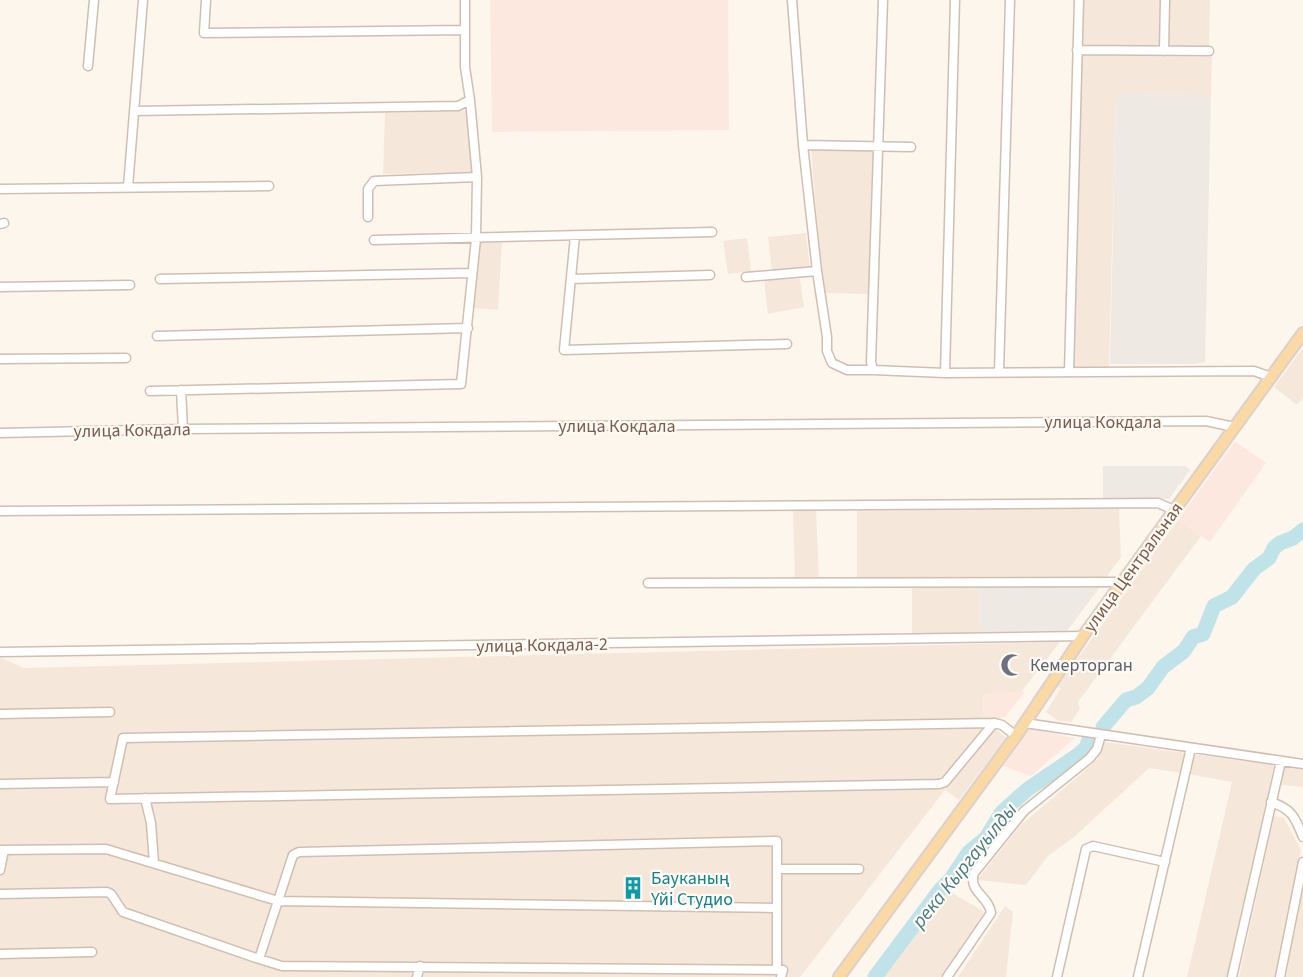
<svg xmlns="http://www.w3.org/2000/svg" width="1303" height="977" font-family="'Source Sans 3',sans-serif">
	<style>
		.residential { fill: #f5e8da }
		.commercial { fill: #fde8e0 }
		.industrial { fill: #efe9e4 }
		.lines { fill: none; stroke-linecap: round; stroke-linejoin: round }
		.river { stroke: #bfe3e8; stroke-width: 15 }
		.minor-casing { stroke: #d1beb0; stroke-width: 11 }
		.major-casing { stroke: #dad1cd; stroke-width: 14 }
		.minor { stroke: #fff; stroke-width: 8 }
		.major { stroke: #fbd9a5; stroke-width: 10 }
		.labels { text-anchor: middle; stroke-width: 4.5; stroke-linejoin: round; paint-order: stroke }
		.street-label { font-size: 18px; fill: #7a5c4d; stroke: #fffaf3 }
		.worship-label { font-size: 18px; fill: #5b616d; stroke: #fffaf3; text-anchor: start }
		.culture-label { font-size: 18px; fill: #0d838f; stroke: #fffaf3; text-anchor: start }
		.water-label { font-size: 20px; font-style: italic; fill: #437c86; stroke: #fffaf3 }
	</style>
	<rect width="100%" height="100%" fill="#fdf6ec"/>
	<path class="residential" d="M 1084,0 L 1160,0 L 1159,46 L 1083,45 Z
		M 1169,0 L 1210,0 L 1209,47 L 1168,45 Z
		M 1082,55 L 1212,57 L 1211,95 L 1116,94 L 1109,367 L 1074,367 Z
		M 468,111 L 471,172 L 383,174 L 385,113 Z
		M 811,150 L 875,151 L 869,294 L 823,293 Z
		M 806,233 L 810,270 L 772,271 L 768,237 Z
		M 747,238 L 751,271 L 728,274 L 723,241 Z
		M 481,242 L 502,243 L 498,310 L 473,308 Z
		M 800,279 L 804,307 L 768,314 L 764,280 Z
		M 1303,348 L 1303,397 L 1297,405 L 1274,387 Z
		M 1119,507 L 1121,557 L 1105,579 L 857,579 L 857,511 Z
		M 793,510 L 816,510 L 819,579 L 795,579 Z
		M 1178,520 L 1201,536 L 1078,702 L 1080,709 L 1071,722 L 1058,721 L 1046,712 L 1061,688 L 1057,687 Z
		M 979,587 L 980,632 L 912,634 L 912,588 Z
		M 1060,642 L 976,750 L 995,728 L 1006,738 L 959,800 L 945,790 L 800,977 L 0,977 L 0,657 L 23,668 Z
		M 1105,742 L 1186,753 L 1181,773 L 1149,768 L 1074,837 L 1048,856 L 1026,885 L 977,880 L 1020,826 L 1097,760 Z
		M 1193,754 L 1274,765 L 1228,977 L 1187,977 L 1232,782 L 1188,774 Z
		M 1284,766 L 1303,768 L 1303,787 L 1281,785 Z
		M 1274,816 L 1284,818 L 1301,850 L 1275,977 L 1239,977 Z
		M 1303,884 L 1303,977 L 1286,977 Z
		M 947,890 L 985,912 L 941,977 L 881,977 Z
		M 1005,906 L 1013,912 L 1006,977 L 958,977 Z"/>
	<path class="commercial" d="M 490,0 L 728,0 L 729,130 L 492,132 Z
		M 1235,441 L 1266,463 L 1210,542 L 1178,520 Z
		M 1025,692 L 1005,717 L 983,717 L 983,693 Z
		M 1028,728 L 1075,738 L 1031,776 L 1003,766 Z"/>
	<path class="industrial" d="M 1116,94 L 1211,95 L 1205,362 L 1194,364 L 1110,364 Z
		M 1103,466 L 1185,466 L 1190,470 L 1169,499 L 1103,498 Z
		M 979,587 L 1100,587 L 1067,631 L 980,632 Z"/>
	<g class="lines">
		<path class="river" d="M 1103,727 L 1126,700 L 1136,697 L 1148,688 L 1163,667 L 1184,651 L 1193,637 L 1203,634 L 1214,606 L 1232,597 L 1254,569 L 1269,558 L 1274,548 L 1280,543 L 1293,538 L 1303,530
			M 875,977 L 940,890 L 951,879 L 969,852 L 986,838 L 1002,812 L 1028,789 L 1078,755 L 1086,748 L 1089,740"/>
		<g class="minor-casing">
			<path id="minor" d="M 206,0 L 204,33 L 465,30
				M 792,0 L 803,145 L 817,271 L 827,337 L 827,351 L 832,363 L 847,370 L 873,370
				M 883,0 L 871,362 L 873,370 L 945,373 L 1254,371 L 1271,377
				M 1077,50 L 1209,51
				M 1164,51 L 1165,0
				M 88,66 L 94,0
				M 134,111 L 458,106 L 470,100
				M 803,145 L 911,147
				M 128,187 L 143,0
				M 0,189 L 269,186
				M 368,217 L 368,189 L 374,181 L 477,177
				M 0,224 L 4,223
				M 575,236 L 564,350 L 787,344
				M 374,240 L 712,232
				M 746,277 L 817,271
				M 160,279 L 471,273
				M 571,279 L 710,275
				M 0,287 L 130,285
				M 157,336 L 468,328
				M 0,359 L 126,358
				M 999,372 L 1010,0
				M 1069,372 L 1079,0
				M 945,373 L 955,0
				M 181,390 L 183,429
				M 150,391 L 461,384 L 476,239 L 477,177 L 470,100 L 465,67 L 465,0
				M 0,433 L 183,429 L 1206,421 L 1234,427
				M 0,511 L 1158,503 L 1174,510
				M 648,583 L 1123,582
				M 0,652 L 1083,636
				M 0,714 L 110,712
				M 994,723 L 945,782 L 939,784 L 110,799 L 123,738 L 994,723 L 1002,725 L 1016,736
				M 1025,723 L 1303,764
				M 0,784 L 114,782
				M 145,798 L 151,823 L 154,863
				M 1271,802 C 1292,809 1295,817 1303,837
				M 0,850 L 106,849 L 278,901 L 777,908
				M 777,869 L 859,869
				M 0,870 L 4,850
				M 0,894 L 107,892 L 111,894 L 123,912 L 259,959 L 282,966 L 783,970 L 781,977
				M 0,954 L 92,952
				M 259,959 L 293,855 L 299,852 L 777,841 L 777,970
				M 417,977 L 420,966
				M 947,977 L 991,913 C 989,896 968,892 974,873 L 1024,811 L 1090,758 L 1097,749 L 1101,735
				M 1057,977 L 1086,849 L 1093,846 L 1165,862
				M 1138,977 L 1191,748
				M 1232,977 L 1281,761
				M 1280,977 L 1303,862"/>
		</g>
		<g class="major-casing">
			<path id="major" d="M 839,977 L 1016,736 L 1083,636 L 1303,333"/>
		</g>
		<use href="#minor" class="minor"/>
		<use href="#major" class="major"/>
	</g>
	<defs>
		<g id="mosque-bare" transform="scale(1.8)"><path d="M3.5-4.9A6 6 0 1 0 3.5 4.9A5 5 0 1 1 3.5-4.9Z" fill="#6b7280" stroke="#fffaf3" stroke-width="2.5" paint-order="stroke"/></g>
		<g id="building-bare" transform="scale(1.8)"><path d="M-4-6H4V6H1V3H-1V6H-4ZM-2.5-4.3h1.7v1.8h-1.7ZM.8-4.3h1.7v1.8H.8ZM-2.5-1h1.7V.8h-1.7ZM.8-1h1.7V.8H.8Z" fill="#0f9aa8" stroke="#fffaf3" stroke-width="2.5" paint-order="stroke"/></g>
	</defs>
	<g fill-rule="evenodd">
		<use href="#mosque-bare" x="1012" y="665"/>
		<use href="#building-bare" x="633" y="888"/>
	</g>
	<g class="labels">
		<g class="street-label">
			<text x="1103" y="428">улица Кокдала</text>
			<text x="617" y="432">улица Кокдала</text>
			<text transform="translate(132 430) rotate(-1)" y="6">улица Кокдала</text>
			<text transform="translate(1133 567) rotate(-54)" y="6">улица Центральная</text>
			<text transform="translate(542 645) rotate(-1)" y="6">улица Кокдала-2</text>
		</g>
		<g class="worship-label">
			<text x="1030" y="671">Кемерторган</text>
		</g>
		<g class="culture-label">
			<text x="651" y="884">Бауканың<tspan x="651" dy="21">Үйі Студио</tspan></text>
		</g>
		<g class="water-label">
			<text transform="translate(964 865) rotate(-51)" y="7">река Кыргауылды</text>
		</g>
	</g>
</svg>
